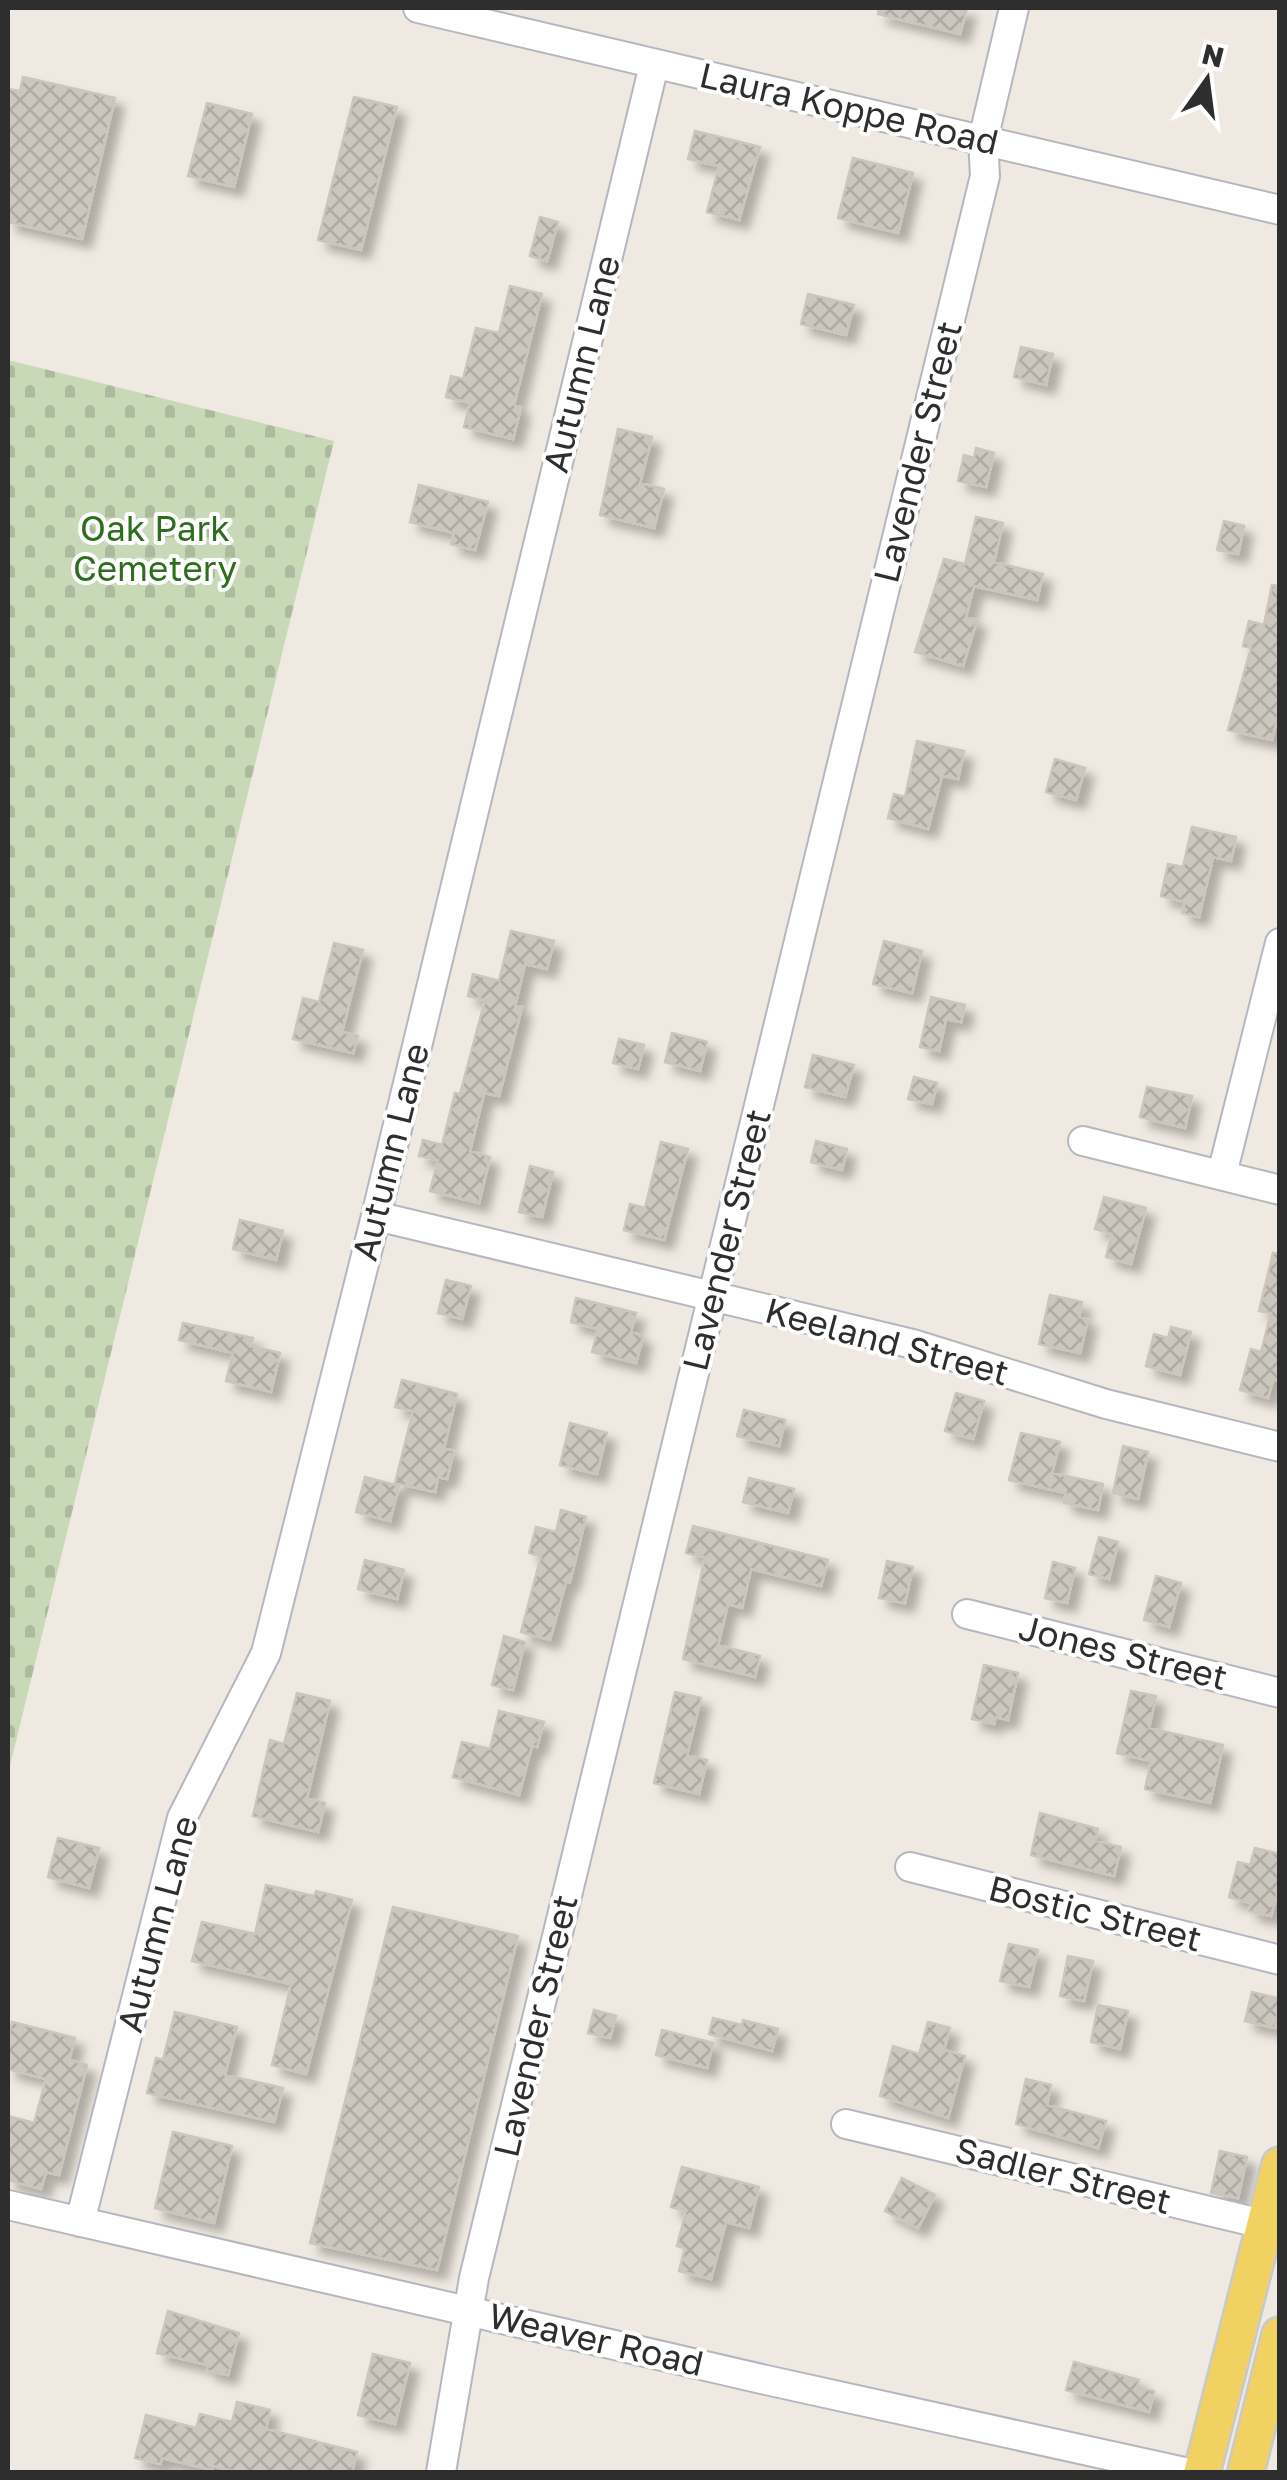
<svg xmlns="http://www.w3.org/2000/svg" width="1287" height="2480" font-family="'Golos Text',sans-serif">
	<style>
		.cemetery { fill: url(#cemetery-stones) }
		.building { fill: url(#building-cross-hatch); stroke: #cbc5ba; stroke-width: 2.5; filter: url(#shadow) }
		.lines { fill: none; stroke-linecap: round; stroke-linejoin: round }
		.minor-casing { stroke: #b4b7c1; stroke-width: 32 }
		.major-casing { stroke: #c9c9c9; stroke-width: 40 }
		.minor { stroke: #fff; stroke-width: 28 }
		.major { stroke: #f2d163; stroke-width: 35 }
		.labels { text-anchor: middle; stroke-width: 8; stroke-linejoin: round; paint-order: stroke }
		.street-label { font-size: 35px; fill: #2e2e2e; stroke: #fff }
		.park-label { font-size: 35px; fill: #2c6e1b; stroke: #fff }
	</style>
	<defs>
		<pattern id="cemetery-stones" width="16" height="16" patternUnits="userSpaceOnUse" patternTransform="scale(2.5)"><rect width="16" height="16" fill="#c8d9b8"/><path d="M2 7V4a2 2 0 0 1 4 0v3zM10 15v-3a2 2 0 0 1 4 0v3z" fill="#acbb9e"/></pattern>
		<pattern id="building-cross-hatch" width="8" height="8" patternUnits="userSpaceOnUse" patternTransform="scale(2.5)"><rect width="8" height="8" fill="#cbc7bf"/><path d="M0 0l8 8M0 8l8-8" fill="none" stroke="#afaba4"/></pattern>
		<filter id="shadow"><feDropShadow dx="9" dy="9" stdDeviation="5" flood-color="#0004"/></filter>
	</defs>
	<rect width="100%" height="100%" fill="#efe9e1"/>
	<path class="cemetery" d="M 8,360 L 334,441 L 8,1774 Z"/>
	<path class="building" d="M 879,8 L 967,8 L 960,34 L 878,14 Z
		M 23,77 L 115,98 L 82,239 L 8,222 L 8,89 L 20,91 Z
		M 354,97 L 397,107 L 361,250 L 318,240 Z
		M 207,103 L 252,114 L 234,187 L 188,176 Z
		M 695,131 L 760,147 L 739,220 L 707,212 L 719,166 L 688,159 Z
		M 853,158 L 913,173 L 898,233 L 838,218 Z
		M 540,217 L 558,222 L 547,261 L 530,256 Z
		M 510,286 L 542,294 L 514,405 L 521,407 L 513,439 L 464,427 L 470,403 L 446,397 L 451,376 L 463,379 L 476,328 L 499,333 Z
		M 808,294 L 854,305 L 846,335 L 801,324 Z
		M 1021,347 L 1053,354 L 1046,385 L 1014,377 Z
		M 618,429 L 652,437 L 640,483 L 664,489 L 654,528 L 600,515 Z
		M 976,448 L 994,453 L 986,487 L 958,481 L 964,455 L 974,458 Z
		M 419,485 L 488,502 L 475,550 L 451,544 L 454,533 L 410,522 Z
		M 976,517 L 1003,523 L 994,562 L 1043,574 L 1037,600 L 974,586 L 966,617 L 977,620 L 963,666 L 915,652 L 944,559 L 965,564 Z
		M 1224,521 L 1244,526 L 1238,554 L 1217,550 Z
		M 1272,585 L 1280,586 L 1280,706 L 1272,740 L 1228,730 L 1251,648 L 1243,646 L 1249,621 L 1264,625 Z
		M 917,741 L 964,751 L 958,779 L 942,776 L 928,829 L 888,818 L 894,794 L 905,797 Z
		M 1055,759 L 1085,768 L 1076,800 L 1046,792 Z
		M 1192,827 L 1236,837 L 1231,861 L 1213,857 L 1199,917 L 1182,913 L 1185,902 L 1161,896 L 1168,864 L 1183,867 Z
		M 511,931 L 554,941 L 547,969 L 525,964 L 515,1006 L 522,1007 L 499,1096 L 484,1093 L 470,1151 L 490,1157 L 479,1203 L 430,1191 L 438,1160 L 419,1156 L 423,1140 L 442,1145 L 455,1093 L 460,1094 L 485,1000 L 468,996 L 473,974 L 499,981 Z
		M 884,941 L 922,951 L 912,993 L 873,984 Z
		M 334,943 L 363,950 L 342,1032 L 358,1036 L 353,1053 L 293,1039 L 303,998 L 319,1002 Z
		M 931,997 L 965,1005 L 961,1022 L 946,1019 L 939,1051 L 920,1047 Z
		M 672,1033 L 707,1042 L 700,1071 L 665,1062 Z
		M 619,1039 L 644,1045 L 638,1069 L 613,1063 Z
		M 813,1055 L 854,1065 L 845,1097 L 805,1087 Z
		M 914,1077 L 937,1083 L 932,1104 L 908,1099 Z
		M 1147,1087 L 1192,1096 L 1185,1128 L 1140,1117 Z
		M 816,1141 L 847,1149 L 842,1170 L 811,1162 Z
		M 661,1142 L 688,1149 L 664,1240 L 624,1230 L 630,1204 L 645,1208 Z
		M 530,1166 L 553,1172 L 542,1217 L 519,1212 Z
		M 1104,1197 L 1146,1208 L 1131,1264 L 1106,1257 L 1112,1234 L 1095,1229 Z
		M 240,1220 L 283,1231 L 276,1260 L 233,1249 Z
		M 1273,1253 L 1280,1254 L 1280,1381 L 1273,1379 L 1268,1398 L 1240,1390 L 1251,1349 L 1261,1352 L 1271,1313 L 1259,1311 Z
		M 446,1280 L 471,1286 L 462,1319 L 438,1313 Z
		M 1050,1295 L 1082,1302 L 1079,1317 L 1088,1319 L 1080,1353 L 1039,1344 Z
		M 576,1298 L 636,1313 L 631,1332 L 643,1336 L 636,1363 L 592,1352 L 598,1329 L 571,1322 Z
		M 183,1323 L 253,1338 L 251,1346 L 280,1353 L 271,1392 L 226,1381 L 233,1353 L 179,1340 Z
		M 1171,1327 L 1191,1332 L 1180,1375 L 1146,1366 L 1154,1334 L 1168,1338 Z
		M 402,1380 L 457,1394 L 444,1448 L 454,1451 L 447,1479 L 438,1477 L 435,1492 L 395,1483 L 413,1411 L 395,1407 Z
		M 956,1393 L 984,1401 L 973,1439 L 945,1431 Z
		M 744,1410 L 785,1420 L 779,1446 L 737,1436 Z
		M 570,1423 L 607,1433 L 597,1474 L 560,1465 Z
		M 1021,1433 L 1060,1442 L 1052,1473 L 1103,1484 L 1098,1510 L 1064,1503 L 1066,1493 L 1009,1480 Z
		M 1123,1446 L 1148,1452 L 1138,1499 L 1113,1493 Z
		M 365,1477 L 399,1486 L 390,1521 L 356,1512 Z
		M 749,1478 L 794,1489 L 788,1513 L 743,1502 Z
		M 561,1510 L 586,1517 L 570,1582 L 566,1582 L 550,1640 L 521,1632 L 541,1556 L 529,1553 L 536,1527 L 556,1532 Z
		M 693,1526 L 828,1560 L 821,1586 L 751,1569 L 742,1608 L 728,1604 L 718,1645 L 760,1656 L 755,1677 L 683,1659 L 705,1557 L 686,1553 Z
		M 1099,1537 L 1118,1542 L 1109,1579 L 1089,1574 Z
		M 365,1560 L 404,1570 L 397,1599 L 358,1589 Z
		M 887,1561 L 913,1567 L 905,1603 L 879,1598 Z
		M 1053,1562 L 1075,1568 L 1067,1603 L 1045,1598 Z
		M 1156,1576 L 1181,1583 L 1169,1627 L 1144,1620 Z
		M 504,1636 L 525,1642 L 513,1690 L 492,1685 Z
		M 984,1665 L 1018,1673 L 1008,1720 L 996,1717 L 994,1724 L 972,1719 Z
		M 1131,1691 L 1156,1696 L 1149,1728 L 1223,1745 L 1210,1803 L 1145,1789 L 1151,1761 L 1117,1753 Z
		M 675,1692 L 701,1698 L 687,1755 L 707,1760 L 699,1794 L 654,1783 Z
		M 297,1693 L 330,1701 L 307,1798 L 325,1803 L 318,1832 L 253,1816 L 270,1740 L 284,1744 Z
		M 499,1711 L 544,1722 L 537,1747 L 532,1746 L 519,1795 L 453,1777 L 462,1742 L 490,1749 Z
		M 1040,1813 L 1098,1829 L 1095,1841 L 1121,1847 L 1114,1876 L 1031,1855 Z
		M 58,1838 L 99,1848 L 89,1888 L 48,1877 Z
		M 1255,1848 L 1280,1854 L 1280,1884 L 1271,1916 L 1249,1911 L 1251,1903 L 1229,1897 L 1238,1862 L 1250,1865 Z
		M 266,1885 L 314,1896 L 316,1891 L 352,1900 L 306,2074 L 272,2065 L 291,1984 L 192,1961 L 202,1922 L 255,1934 Z
		M 393,1907 L 518,1936 L 437,2270 L 310,2243 Z
		M 1009,1944 L 1038,1950 L 1029,1987 L 1000,1981 Z
		M 1068,1956 L 1093,1961 L 1084,2001 L 1060,1996 Z
		M 1252,1992 L 1280,1999 L 1275,2028 L 1245,2021 Z
		M 1098,2005 L 1128,2011 L 1120,2049 L 1091,2042 Z
		M 594,2010 L 616,2016 L 610,2038 L 588,2033 Z
		M 175,2012 L 237,2027 L 225,2075 L 283,2088 L 274,2122 L 147,2093 L 156,2058 L 163,2060 Z
		M 713,2018 L 742,2025 L 743,2020 L 778,2029 L 772,2051 L 709,2034 Z
		M 12,2022 L 75,2038 L 69,2060 L 87,2065 L 59,2175 L 46,2172 L 41,2189 L 8,2180 L 8,2116 L 34,2123 L 46,2079 L 8,2069 L 8,2040 Z
		M 928,2022 L 950,2028 L 944,2050 L 965,2056 L 948,2118 L 880,2096 L 893,2046 L 919,2054 Z
		M 662,2030 L 713,2043 L 707,2068 L 656,2055 Z
		M 1026,2079 L 1051,2085 L 1047,2105 L 1106,2121 L 1098,2148 L 1016,2124 Z
		M 173,2132 L 232,2146 L 214,2223 L 155,2208 Z
		M 1220,2151 L 1247,2157 L 1238,2198 L 1211,2193 Z
		M 682,2167 L 759,2187 L 749,2228 L 726,2222 L 711,2279 L 679,2271 L 685,2248 L 677,2246 L 686,2211 L 671,2207 Z
		M 902,2178 L 935,2195 L 918,2228 L 885,2211 Z
		M 168,2311 L 239,2333 L 228,2375 L 207,2370 L 208,2365 L 157,2353 Z
		M 373,2354 L 410,2363 L 395,2424 L 358,2415 Z
		M 1074,2362 L 1139,2380 L 1137,2388 L 1154,2391 L 1149,2412 L 1066,2390 Z
		M 237,2402 L 270,2410 L 266,2429 L 357,2452 L 352,2472 L 237,2472 L 213,2466 L 212,2470 L 162,2458 L 160,2464 L 135,2458 L 146,2415 L 196,2428 L 200,2414 L 232,2422 Z"/>
	<g class="lines">
		<g class="minor-casing">
			<path id="minor" d="M 418,8 L 1280,210
				M 1083,1141 L 1280,1190
				M 1222,1174 L 1280,943
				M 376,1216 L 913,1344 L 1106,1404 L 1280,1447
				M 967,1614 L 1280,1693
				M 910,1867 L 1280,1960
				M 846,2124 L 1280,2228
				M 8,2205 L 766,2380 L 1184,2472
				M 80,2222 L 182,1818 L 266,1653 L 376,1216 L 654,65
				M 441,2472 L 474,2278 L 985,176 L 983,140 L 1014,8"/>
		</g>
		<g class="major-casing">
			<path id="major" d="M 1202,2472 L 1280,2165
				M 1246,2472 L 1280,2335"/>
		</g>
		<use href="#minor" class="minor"/>
		<use href="#major" class="major"/>
	</g>
	<g class="labels">
		<g class="street-label">
			<text transform="translate(849 109) rotate(13)" y="12">Laura Koppe Road</text>
			<text transform="translate(582 364) rotate(-76)" y="12">Autumn Lane</text>
			<text transform="translate(918 452) rotate(-76)" y="12">Lavender Street</text>
			<text transform="translate(391 1152) rotate(-76)" y="12">Autumn Lane</text>
			<text transform="translate(727 1240) rotate(-76)" y="12">Lavender Street</text>
			<text transform="translate(887 1342) rotate(15)" y="12">Keeland Street</text>
			<text transform="translate(1123 1653) rotate(14)" y="12">Jones Street</text>
			<text transform="translate(1095 1914) rotate(14)" y="12">Bostic Street</text>
			<text transform="translate(158 1924) rotate(-75)" y="12">Autumn Lane</text>
			<text transform="translate(536 2026) rotate(-77)" y="12">Lavender Street</text>
			<text transform="translate(1063 2176) rotate(14)" y="12">Sadler Street</text>
			<text transform="translate(596 2340) rotate(13)" y="12">Weaver Road</text>
		</g>
		<g class="park-label">
			<text x="155" y="541">Oak Park<tspan x="155" dy="40">Cemetery</tspan></text>
		</g>
	</g>
	<rect width="1287" height="2480" fill="none" stroke="#2e2e2e" stroke-width="20"/>
	<g transform="translate(1207 80) rotate(14)" stroke="#ffffff" stroke-width="8" paint-order="stroke">
	<path d="M0-8L18 38L0 25L-18 38Z" fill="#2e2e2e"/>
	<text y="-15" font-size="28" font-weight="bold" text-anchor="middle" fill="#2e2e2e">N</text>
	</g>
</svg>
